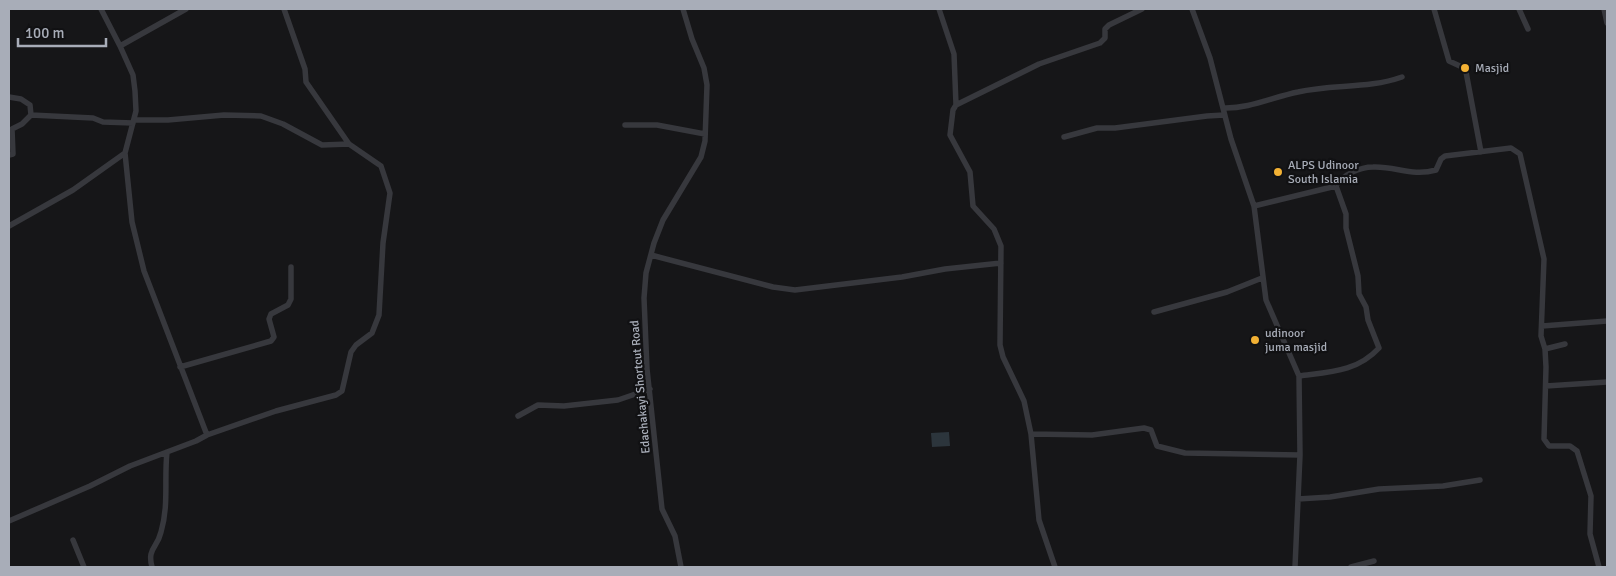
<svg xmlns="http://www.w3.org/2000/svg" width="1616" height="576" font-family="Signika,sans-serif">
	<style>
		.water { fill: #2c353c }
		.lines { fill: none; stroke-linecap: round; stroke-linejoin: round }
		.minor { stroke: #37383d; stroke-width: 5.5 }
		.poi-dot { fill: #f2b134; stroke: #111113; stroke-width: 2 }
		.labels { text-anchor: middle; stroke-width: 4.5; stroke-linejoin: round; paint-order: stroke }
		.poi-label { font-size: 12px; fill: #a8adb8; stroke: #111113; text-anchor: start }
		.street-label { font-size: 12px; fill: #a8adb8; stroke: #111113 }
	</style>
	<rect width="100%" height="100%" fill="#161618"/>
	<path class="water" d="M 949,432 L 950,446 L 932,447 L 931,433 Z"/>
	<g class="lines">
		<path class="minor" d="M 101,9 L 120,46
			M 284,9 L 305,69 L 306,82 L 349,144
			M 939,9 L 954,54 L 956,105 L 953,110 L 950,135 L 970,172 L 973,206 L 994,229 L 1001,246 L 1000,345 L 1003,357 L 1024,401 L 1031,434 L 1039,520 L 1055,567
			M 1192,9 L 1210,58 L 1231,139 L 1254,206 L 1266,300 L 1299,376 L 1300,455 L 1295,567
			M 1434,9 L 1449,61 L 1462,67 L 1466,72 L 1481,152
			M 1519,9 L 1528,29
			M 1604,9 L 1607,23
			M 9,97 L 21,99 L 30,105 L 31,115 L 22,124 L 12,129 L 13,154 L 9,155
			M 956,105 L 1039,64 L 1100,43 L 1105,38 L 1105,29 L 1109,25 L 1142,9
			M 1223,108 C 1249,109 1273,97 1298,92 C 1333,84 1368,89 1402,77
			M 31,115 L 93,118 L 103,122 L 133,123
			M 134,120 L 168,120 L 224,115 L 261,116 L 283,124 L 322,145 L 349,144 L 381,166 L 390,193 L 383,243 L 379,315 L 372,333 L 356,345 L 351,352 L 342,391 L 336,395 L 276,411 L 207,435
			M 625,125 L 657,125 L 705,134
			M 1064,137 L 1097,128 L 1115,128 L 1207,116 L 1224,115
			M 1254,206 L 1336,186 C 1341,175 1361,167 1373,167 C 1396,166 1412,177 1436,170 L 1441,159 L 1445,156 L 1511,148 L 1520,154 L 1544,259 L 1541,336 L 1545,349 L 1546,367 L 1544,439 L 1549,446 L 1570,446 L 1577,451 L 1591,496 L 1590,534 L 1599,567
			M 9,226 L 73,190 L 125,153 L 136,111 L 135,91 L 133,75 L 120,46 L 186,9
			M 651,255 L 773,287 L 795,290 L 902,277 L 945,269 L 1001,263
			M 1154,312 L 1227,292 L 1262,278
			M 1542,326 L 1607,321
			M 1545,349 L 1565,344
			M 180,367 L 271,341 L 274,337 L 269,319 L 271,314 L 288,305 L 291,299 L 291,267
			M 1299,376 C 1329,372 1357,372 1379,348 L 1368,320 L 1366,307 L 1359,294 L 1358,276 L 1346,228 L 1346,214 L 1336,186
			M 1546,386 L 1607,382
			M 518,416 L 538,405 L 564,406 L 618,400 L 650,389
			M 1031,434 L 1092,435 L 1144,428 L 1151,430 L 1157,446 L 1185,453 L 1300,455
			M 1298,499 L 1330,497 L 1379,489 L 1443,486 L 1480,480
			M 9,521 L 90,486 L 130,466 L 196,441 L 207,435 L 144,271 L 132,222 L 125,153
			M 73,540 L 84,567
			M 152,567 C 147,548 157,549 161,532 C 169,505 164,479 167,452
			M 681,567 L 675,536 L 662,509 L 647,369 L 644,298 L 646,273 L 654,243 L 663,220 L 701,157 L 705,141 L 707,85 L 704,68 L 692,39 L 683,9
			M 1351,567 L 1374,561"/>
	</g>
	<g class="poi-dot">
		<circle cx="1465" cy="68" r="5"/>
		<circle cx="1278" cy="172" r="5"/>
		<circle cx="1255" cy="340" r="5"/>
	</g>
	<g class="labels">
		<g class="poi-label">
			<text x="1475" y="72">Masjid</text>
			<text x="1288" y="169">ALPS Udinoor<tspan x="1288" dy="14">South Islamia</tspan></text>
			<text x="1265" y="337">udinoor<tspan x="1265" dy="14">juma masjid</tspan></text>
		</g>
		<g class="street-label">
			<text transform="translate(640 387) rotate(-95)" y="4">Edachakayi Shortcut Road</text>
		</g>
	</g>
	<rect width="1616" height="576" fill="none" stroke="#a8adb8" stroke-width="20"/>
	<path d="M18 38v8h88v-8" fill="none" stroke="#a8adb8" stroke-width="2.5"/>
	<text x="25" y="38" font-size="15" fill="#a8adb8" stroke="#111113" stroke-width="4" paint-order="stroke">100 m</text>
</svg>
